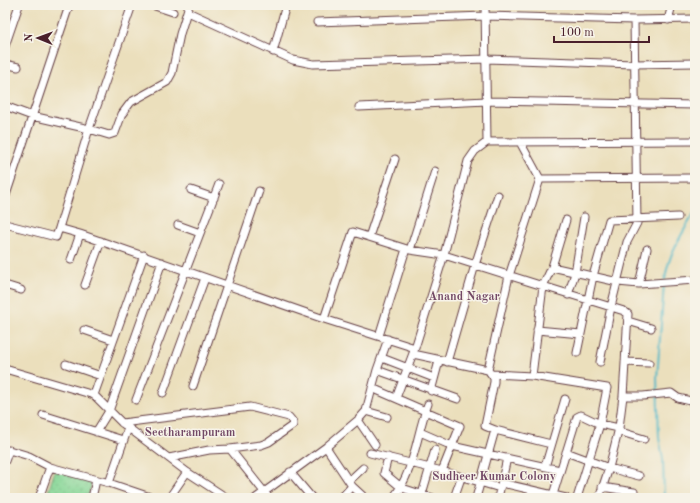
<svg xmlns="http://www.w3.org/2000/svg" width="700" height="503" font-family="'Old Standard TT',serif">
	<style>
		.park { fill: url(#park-dots); stroke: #687b61 }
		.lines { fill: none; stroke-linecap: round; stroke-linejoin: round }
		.stream { stroke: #4cb8c8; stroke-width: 2 }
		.minor-casing { stroke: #623c41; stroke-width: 9 }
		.minor { stroke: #fff; stroke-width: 7 }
		.labels { text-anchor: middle; stroke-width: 3; stroke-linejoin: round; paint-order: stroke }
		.neighbourhood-label { font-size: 12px; font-weight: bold; fill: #734966; stroke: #f7f3e8 }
	</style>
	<defs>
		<pattern id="park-dots" width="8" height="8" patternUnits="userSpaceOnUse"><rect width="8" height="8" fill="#87d797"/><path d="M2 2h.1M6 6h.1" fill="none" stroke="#76b882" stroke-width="1.8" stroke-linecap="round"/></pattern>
	</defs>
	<rect width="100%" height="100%" fill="#f7f3e8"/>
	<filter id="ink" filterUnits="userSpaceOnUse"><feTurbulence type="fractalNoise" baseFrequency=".025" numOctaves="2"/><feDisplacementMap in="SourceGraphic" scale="8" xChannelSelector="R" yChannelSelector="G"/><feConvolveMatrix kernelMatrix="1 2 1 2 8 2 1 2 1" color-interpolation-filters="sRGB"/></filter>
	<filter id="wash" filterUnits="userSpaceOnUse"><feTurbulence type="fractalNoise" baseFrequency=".012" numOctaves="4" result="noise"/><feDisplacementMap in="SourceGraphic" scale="16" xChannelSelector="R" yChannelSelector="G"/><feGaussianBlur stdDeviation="0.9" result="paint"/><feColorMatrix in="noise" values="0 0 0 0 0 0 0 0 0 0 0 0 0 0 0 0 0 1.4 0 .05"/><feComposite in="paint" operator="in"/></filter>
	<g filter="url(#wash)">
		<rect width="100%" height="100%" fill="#ebdfbc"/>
		<path class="park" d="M 55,470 L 92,482 L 88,498 L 46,498 Z"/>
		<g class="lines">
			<path class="stream" d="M 665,280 C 668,254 682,234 695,212
				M 664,498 L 663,459 L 659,438 L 657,378 L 664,284"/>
		</g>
	</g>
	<g filter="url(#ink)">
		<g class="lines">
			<g class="minor-casing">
				<path id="minor" d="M 152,5 L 173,12
					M 485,5 L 487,142
					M 188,12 L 293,60 L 313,64 L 487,59 L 634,64 L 695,63
					M 668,20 L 672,5
					M 317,22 L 485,16 L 634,20 L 695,19
					M 5,46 L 19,5
					M 273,52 L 286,5
					M 5,64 L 18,67
					M 5,106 L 32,116 L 89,129 L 109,135 L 115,133 L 122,114 L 131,102 L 167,82 L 172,73 L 180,34 L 189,5
					M 359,107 L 487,101 L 695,105
					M 520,142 L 540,179 L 692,178
					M 435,171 L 410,250 L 444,255 L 468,161 L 475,151 L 487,142 L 695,141
					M 191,190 L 214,198
					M 5,198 L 69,6
					M 5,224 L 56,237 L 59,228 L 80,234 L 324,319 L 415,348
					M 178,225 L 200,233
					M 59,228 L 89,129 L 132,5
					M 369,237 L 395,159
					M 71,260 L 80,234
					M 552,267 L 566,220
					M 639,284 L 647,249
					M 5,285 L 21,290
					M 85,285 L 101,241
					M 568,295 L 575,273 L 584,217
					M 324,319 L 353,232 L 410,250
					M 628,321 L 651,328
					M 84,330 L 113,340
					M 537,330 L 581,334
					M 379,336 L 406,249
					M 577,353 L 593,276 L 609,220 L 678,217
					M 413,354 L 488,370 L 494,378 L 494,382 L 485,426 L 495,430
					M 382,358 L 434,378
					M 447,362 L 475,265 L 498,195
					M 625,362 L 649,363
					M 66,364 L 101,376
					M 5,369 L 94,395 L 122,423 L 187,472 L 227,498
					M 377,370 L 458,399
					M 488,370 L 509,276 L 540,179
					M 492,374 L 532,376 L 607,388 L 600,424 L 577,498
					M 532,376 L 543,286 L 611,307 L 600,362
					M 193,386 L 259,191
					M 372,388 L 460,426 L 442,471
					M 431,391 L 439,361
					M 163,393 L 205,278
					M 94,395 L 144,255
					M 623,396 L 628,314 L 624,311 L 611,307 L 627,242 L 637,223 L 634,20
					M 396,398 L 415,348 L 444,255 L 543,286 L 552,267 L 618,282 L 639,284 L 695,280
					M 136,400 L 219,184
					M 366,411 L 387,417
					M 43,415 L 123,440
					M 358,420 L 375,445
					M 122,423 L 250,407 L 289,417 L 293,422 L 293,425 L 269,442 L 261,445 L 230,449 L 209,450 L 169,458
					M 618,431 L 644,439
					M 96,432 L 109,411 L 162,262
					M 420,432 L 452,446 L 560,470
					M 326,447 L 352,486 L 365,498
					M 230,449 L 269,498
					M 566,452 L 609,468 L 599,498
					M 370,453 L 442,471 L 500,488
					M 388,457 L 384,473 L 402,488 L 433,498
					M 5,461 L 9,450 L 29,456 L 50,467 L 109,483 L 153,498
					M 545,467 L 565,399
					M 290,472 L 312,498
					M 639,476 L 609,468 L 619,428 L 623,396 L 643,396 L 671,393 L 678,398 L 695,402
					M 349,481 L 363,468
					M 109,483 L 128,428
					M 502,483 L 566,498
					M 602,487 L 634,492
					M 422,494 L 435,450
					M 39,498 L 50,467
					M 92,498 L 96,480
					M 169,498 L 187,472
					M 256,498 L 326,447 L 358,420 L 366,411 L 377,370 L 388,339
					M 341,498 L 352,486
					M 393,498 C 415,471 416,435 428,404
					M 454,498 L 461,478
					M 476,498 L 495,430 L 551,444
					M 498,498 L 507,458
					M 552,498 L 577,417 L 581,415 L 600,424 L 619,428"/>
			</g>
			<use href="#minor" class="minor"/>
		</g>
	</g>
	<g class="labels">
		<g class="neighbourhood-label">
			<text x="464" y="300">Anand Nagar</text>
			<text x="190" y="436">Seetharampuram</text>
			<text x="494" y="480">Sudheer Kumar Colony</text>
		</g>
	</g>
	<rect width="700" height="503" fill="none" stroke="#f7f3e8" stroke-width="20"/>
	<g transform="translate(38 38) rotate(271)" stroke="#f7f3e8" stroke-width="3" paint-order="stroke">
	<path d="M0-3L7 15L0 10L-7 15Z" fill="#4a1f2b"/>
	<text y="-6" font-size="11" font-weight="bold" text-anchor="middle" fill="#4a1f2b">N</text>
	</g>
	<path d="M554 36v6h95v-6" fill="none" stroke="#4a1f2b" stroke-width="2"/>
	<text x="560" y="36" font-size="12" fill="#4a1f2b" stroke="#f7f3e8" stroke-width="3" paint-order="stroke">100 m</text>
</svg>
